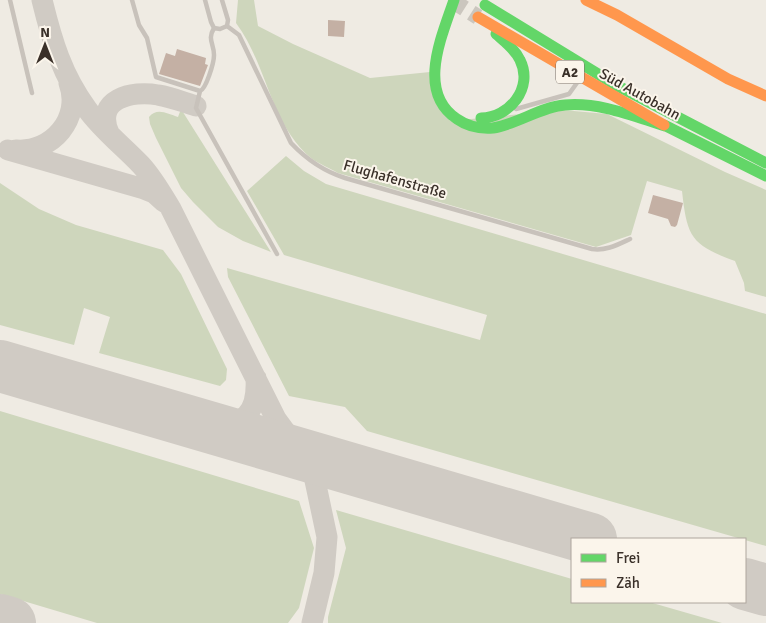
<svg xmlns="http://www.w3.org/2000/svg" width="766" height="623" font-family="Signika,sans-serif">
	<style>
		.green { fill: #ced6bc }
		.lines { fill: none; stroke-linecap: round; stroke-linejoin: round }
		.taxiway { stroke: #d0cbc4; stroke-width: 21 }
		.runway { stroke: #d0cbc4; stroke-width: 52 }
		.building { fill: #c4b0a4 }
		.highway-tunnel { stroke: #cbc6be; stroke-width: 16; stroke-dasharray: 16 8; stroke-linecap: butt }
		.lane { stroke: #c8c2bb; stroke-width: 4.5 }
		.fast { stroke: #63d668; stroke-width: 11 }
		.slow { stroke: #ff974d; stroke-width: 11 }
		.labels { text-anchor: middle; stroke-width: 4; stroke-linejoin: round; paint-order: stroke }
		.shield { fill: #fbf5eb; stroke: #746b63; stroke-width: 1 }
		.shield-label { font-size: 14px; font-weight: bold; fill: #3a3029 }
		.street-label { font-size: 15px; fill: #3a3029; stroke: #fbf5eb }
	</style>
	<rect width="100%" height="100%" fill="#efebe3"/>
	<path class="green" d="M 238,0 L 254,0 L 258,26 L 293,44 L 370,78 L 430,72 L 450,121 L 563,110 L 607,114 L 725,172 L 766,190 L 766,297 L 745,291 L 744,283 L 735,261 C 691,245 687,237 682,191 L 647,181 L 631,235 L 596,247 L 338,173 C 330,168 319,164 311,158 C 270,124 267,64 236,23 Z
		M 181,109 L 271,252 L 243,241 L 218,227 L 193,202 L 181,188 L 156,138 L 150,124 L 149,117 C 157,107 168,114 178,117 Z
		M 286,156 L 304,171 L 326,184 L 766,314 L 766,546 L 367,431 L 345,407 L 289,396 L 228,277 L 227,268 L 480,340 L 487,315 L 284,255 L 247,191 Z
		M 0,183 L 39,209 L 76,225 L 163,250 L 181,274 L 227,369 L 226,380 L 220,386 L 99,353 L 110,317 L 84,308 L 74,345 L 0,325 Z
		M 0,411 L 299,501 L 314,548 L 299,608 L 288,623 L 97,623 L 0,594 Z
		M 336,510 L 572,579 L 572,602 L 649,602 L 722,623 L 328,623 L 328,617 L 346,548 Z"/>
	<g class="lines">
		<path class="taxiway" d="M 42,0 C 52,41 62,75 87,109 C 102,130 123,146 141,165 C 153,178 162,194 171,209 L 276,419 L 287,434 L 314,458
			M 109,133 C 94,99 132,90 158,95 C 171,97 183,102 196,106
			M 8,150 L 144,189 L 154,193 L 164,202
			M 16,150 C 52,153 82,118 69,83
			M 211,428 C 244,424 258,414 256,378
			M 310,457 L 327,537 L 324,573 L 312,623"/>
		<path class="runway" d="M 0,366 L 591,539
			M 745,584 L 766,590
			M 0,620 L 10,623"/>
	</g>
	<path class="building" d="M 328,20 L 345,21 L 344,37 L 328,36 Z
		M 177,49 L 206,58 L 205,64 L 208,65 L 200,86 L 159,74 L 166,53 L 175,56 Z
		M 653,195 L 683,203 L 677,225 L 675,227 L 671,226 L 668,219 L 648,213 Z"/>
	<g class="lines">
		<path class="highway-tunnel" d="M 451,0 L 478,17"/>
		<path class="lane" d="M 10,0 L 32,93
			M 132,0 L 139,25 L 147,38 L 156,77 L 200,91 L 196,108 L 277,254
			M 205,0 L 211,22 L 214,28 L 220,29 L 227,26 L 239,35 L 291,143 C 307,160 323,171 345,178 L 592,249 C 606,251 617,245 630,239
			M 222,0 L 228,20 L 227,26
			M 200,91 C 206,89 214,63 214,55 C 214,43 207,40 214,28
			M 516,109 L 569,94 L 579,80"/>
		<path class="fast" d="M 454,0 C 442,36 416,92 457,119 C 467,126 480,129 493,128 C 518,124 540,107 565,105 C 600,102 633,116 665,126
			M 485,5 L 616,85 L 766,163
			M 481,118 C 509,118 534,88 520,60 C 515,49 505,42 496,34
			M 664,125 L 766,176"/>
		<path class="slow" d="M 586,0 L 617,15 L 728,79 L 766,96
			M 478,17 L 664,125"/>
	</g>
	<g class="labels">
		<rect class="shield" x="556" y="60.5" width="28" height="23" rx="4"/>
		<g class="shield-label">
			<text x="570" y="77">A2</text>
		</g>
		<g class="street-label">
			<text transform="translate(640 94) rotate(29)" y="5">Süd Autobahn</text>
			<text transform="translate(395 179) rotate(16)" y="5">Flughafenstraße</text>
		</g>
	</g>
	<rect x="571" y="538" width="175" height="65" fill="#fbf5eb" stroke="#aea69d"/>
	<rect x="581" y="554" width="25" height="8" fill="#63d668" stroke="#aea69d"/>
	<text x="616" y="563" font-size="15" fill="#3a3029">Frei</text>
	<rect x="581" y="579" width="25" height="8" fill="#ff974d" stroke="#aea69d"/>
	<text x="616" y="588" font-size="15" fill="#3a3029">Zäh</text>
	<g transform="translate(45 45)" stroke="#fbf5eb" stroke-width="4" paint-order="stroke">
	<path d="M0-4L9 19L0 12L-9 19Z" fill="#3a3029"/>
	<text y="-8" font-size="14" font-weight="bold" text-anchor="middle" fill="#3a3029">N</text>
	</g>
</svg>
